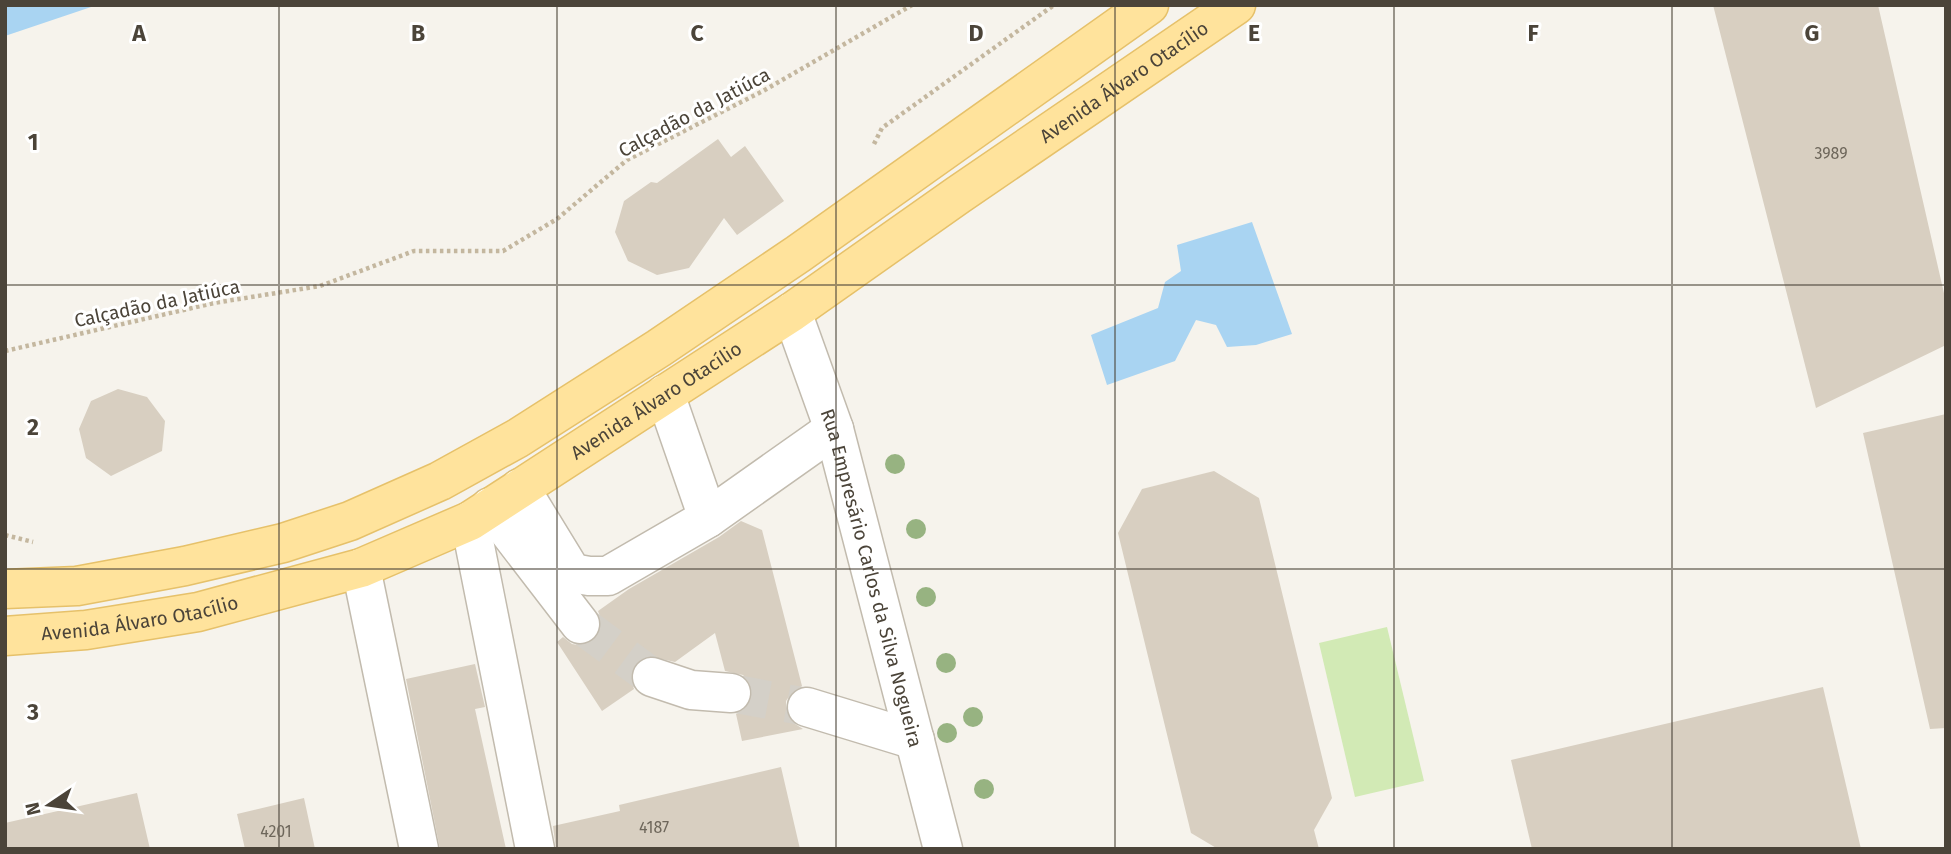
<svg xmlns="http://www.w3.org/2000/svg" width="1951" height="854" font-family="'Fira Sans',sans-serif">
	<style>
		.green { fill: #d2eab5 }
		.water { fill: #a9d4f2 }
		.building { fill: #d8cfc1 }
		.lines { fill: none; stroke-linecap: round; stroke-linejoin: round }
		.minor-tunnel { stroke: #d4d0c8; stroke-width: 38; stroke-dasharray: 38 19; stroke-linecap: butt }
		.minor-casing { stroke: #c2bbae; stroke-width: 41 }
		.major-casing { stroke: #e6c16a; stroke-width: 41 }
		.path { stroke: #c4b79f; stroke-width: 4.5; stroke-dasharray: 3.5 3.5; stroke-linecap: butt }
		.minor { stroke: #fff; stroke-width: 38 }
		.major { stroke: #ffe39c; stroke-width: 38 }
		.tree { fill: #97b381 }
		.grid { fill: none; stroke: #4b4439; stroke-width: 2; stroke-opacity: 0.55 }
		.labels { text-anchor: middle; stroke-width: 6; stroke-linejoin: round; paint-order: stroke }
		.number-label { font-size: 16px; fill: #6e675b }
		.street-label { font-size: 19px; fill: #4b4439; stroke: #fff }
		.grid-label { font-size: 23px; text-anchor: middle; font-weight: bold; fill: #4b4439; stroke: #fff; stroke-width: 6; stroke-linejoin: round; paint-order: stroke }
	</style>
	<rect width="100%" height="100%" fill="#f6f3ec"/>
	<path class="green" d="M 1387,627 L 1424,781 L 1355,797 L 1319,643 Z"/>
	<path class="water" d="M 5,5 L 97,5 L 5,36 Z
		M 1252,222 L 1292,334 L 1256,345 L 1227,347 L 1216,325 L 1196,320 L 1175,361 L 1107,385 L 1091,335 L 1158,308 L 1165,282 L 1181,271 L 1177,245 Z"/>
	<path class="building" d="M 1713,5 L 1878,5 L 1946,302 L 1946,345 L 1816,408 Z
		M 718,139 L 731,157 L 745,146 L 784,201 L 737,235 L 724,218 L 689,268 L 657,275 L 628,261 L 615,232 L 624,201 L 651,182 L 657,183 Z
		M 118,389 L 147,397 L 165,421 L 162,451 L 111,476 L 86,458 L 79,429 L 91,401 Z
		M 1946,414 L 1946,728 L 1930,729 L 1863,433 Z
		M 1214,471 L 1259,498 L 1332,798 L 1314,830 L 1319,849 L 1218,849 L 1191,833 L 1118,533 L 1142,489 Z
		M 741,521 L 762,530 L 802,686 L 792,692 L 786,701 L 786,711 L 792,722 L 803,729 L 742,741 L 736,714 L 741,712 L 749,705 L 753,694 L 751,684 L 743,675 L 725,671 L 715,633 L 675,662 L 648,656 L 638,660 L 631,671 L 631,681 L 634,689 L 602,711 L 557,642 L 563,637 L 572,644 L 584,646 L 593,642 L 600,632 L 602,622 L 598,611 L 629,589 L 719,537 Z
		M 475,664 L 485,707 L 475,709 L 506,849 L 440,849 L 406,679 Z
		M 1823,687 L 1861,849 L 1532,849 L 1511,760 Z
		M 781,767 L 800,849 L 556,849 L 553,826 L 620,811 L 619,805 Z
		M 137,793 L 150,849 L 5,849 L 5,823 Z
		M 304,798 L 315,849 L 245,849 L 237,814 Z"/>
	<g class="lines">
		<path class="minor-tunnel" d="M 580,624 L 652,677
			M 731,693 L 807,707"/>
		<g class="minor-casing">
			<g id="minor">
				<path id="s1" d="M 792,312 L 834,429 L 943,849"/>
				<path d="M 665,394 L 708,518"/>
				<path d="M 520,488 L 572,573 L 589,576 L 608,576 L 708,518 L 834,429"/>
				<path d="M 490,507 L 580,624"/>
				<path d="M 470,521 L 535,849"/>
				<path d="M 361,568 L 419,849"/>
				<path d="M 652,677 L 691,690 L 731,693"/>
				<path d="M 807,707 L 915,740"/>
			</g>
		</g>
		<g class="major-casing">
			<g id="major">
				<path d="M 5,589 L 77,586 L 185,566 L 283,543 L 350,521 L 440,481 L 518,438 L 659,348 L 798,254 L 1149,5"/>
				<path id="s2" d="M 5,636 L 86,630 L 198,612 L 361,568 L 470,521 L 792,312 L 958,195 L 1236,5"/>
			</g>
		</g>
		<path class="path" d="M 874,144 L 882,128 L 1054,5
			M 5,351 L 214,303 L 320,286 L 414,251 L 503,251 L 557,219 L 627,160 L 763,91 L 912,5
			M 5,535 L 33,542"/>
		<use href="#minor" class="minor"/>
		<use href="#major" class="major"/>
	</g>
	<g class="tree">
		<circle cx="895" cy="464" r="10"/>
		<circle cx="916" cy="529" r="10"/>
		<circle cx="926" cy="597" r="10"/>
		<circle cx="946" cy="663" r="10"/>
		<circle cx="973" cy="717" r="10"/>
		<circle cx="947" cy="733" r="10"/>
		<circle cx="984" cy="789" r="10"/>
	</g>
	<path class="grid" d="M 279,5 L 279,849M 557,5 L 557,849M 836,5 L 836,849M 1115,5 L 1115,849M 1394,5 L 1394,849M 1672,5 L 1672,849M 5,285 L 1946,285M 5,569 L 1946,569"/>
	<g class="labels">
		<g class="number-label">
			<text x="1831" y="159">3989</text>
			<text x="654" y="833">4187</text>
			<text x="276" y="837">4201</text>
		</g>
		<g class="street-label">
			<text dy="7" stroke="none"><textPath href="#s2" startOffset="1270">Avenida Álvaro Otacílio</textPath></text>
			<text transform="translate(694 112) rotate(-28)" y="7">Calçadão da Jatiúca</text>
			<text transform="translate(157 303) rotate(-12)" y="7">Calçadão da Jatiúca</text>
			<text dy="7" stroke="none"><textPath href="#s2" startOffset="704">Avenida Álvaro Otacílio</textPath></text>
			<text dy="7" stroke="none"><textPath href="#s1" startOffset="278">Rua Empresário Carlos da Silva Nogueira</textPath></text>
			<text dy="7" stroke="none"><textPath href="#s2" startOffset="136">Avenida Álvaro Otacílio</textPath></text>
		</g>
	</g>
	<g class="grid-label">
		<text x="139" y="41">A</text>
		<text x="418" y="41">B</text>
		<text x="697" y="41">C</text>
		<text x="976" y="41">D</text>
		<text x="1254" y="41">E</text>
		<text x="1533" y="41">F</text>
		<text x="1812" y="41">G</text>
		<text x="33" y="150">1</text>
		<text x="33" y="435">2</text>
		<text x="33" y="720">3</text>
	</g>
	<rect width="1951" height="854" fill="none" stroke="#4b4439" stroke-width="14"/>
	<g transform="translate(49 805) rotate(257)" stroke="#ffffff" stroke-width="5" paint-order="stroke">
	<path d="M0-5L12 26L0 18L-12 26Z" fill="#4b4439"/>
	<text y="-10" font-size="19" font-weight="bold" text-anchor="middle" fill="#4b4439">N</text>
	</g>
</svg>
